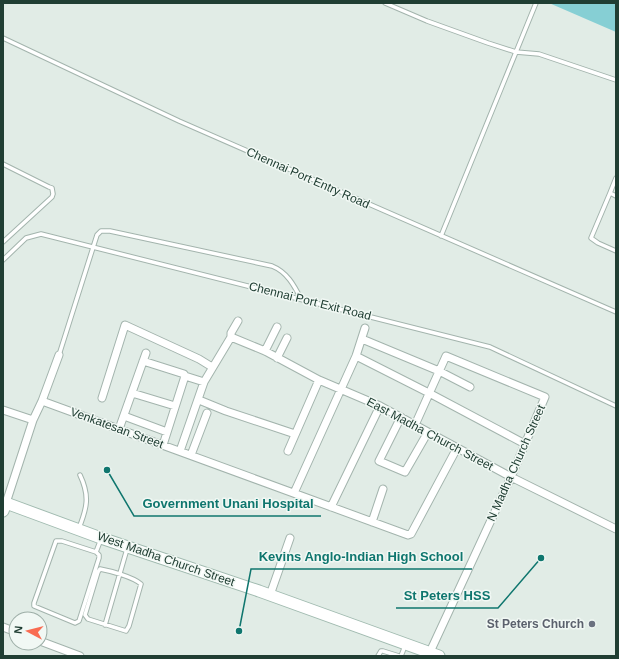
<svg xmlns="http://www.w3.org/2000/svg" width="619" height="659" font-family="Helvetica,sans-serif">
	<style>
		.water { fill: #86cfd4 }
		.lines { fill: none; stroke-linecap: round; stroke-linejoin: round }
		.lane-casing { stroke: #a3b4ad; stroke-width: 5.5 }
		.street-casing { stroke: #a3b4ad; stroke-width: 9 }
		.secondary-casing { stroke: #a1bbb0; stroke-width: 13 }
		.lane { stroke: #fff; stroke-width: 3.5 }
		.street { stroke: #fff; stroke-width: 7 }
		.secondary { stroke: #fff; stroke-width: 11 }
		.worship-dot { fill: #6b7280; stroke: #f1f8f4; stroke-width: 1.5 }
		.labels { text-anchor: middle; stroke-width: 3; stroke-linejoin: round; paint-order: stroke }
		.street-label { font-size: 12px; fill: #203e33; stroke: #f1f8f4 }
		.worship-label { font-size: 12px; font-weight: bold; fill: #5b616d; stroke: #f1f8f4; text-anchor: end }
		.leader { fill: none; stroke: #0f766e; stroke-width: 1.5 }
		.callout-dot { fill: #0f766e; stroke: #f1f8f4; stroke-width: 1.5 }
		.callout-label { font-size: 13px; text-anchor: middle; font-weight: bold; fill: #0f766e; stroke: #f1f8f4; stroke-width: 3; stroke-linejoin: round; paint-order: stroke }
	</style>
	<rect width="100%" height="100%" fill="#e1ece6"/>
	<path class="water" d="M 549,3 L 616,3 L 616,32 Z"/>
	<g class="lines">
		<g class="lane-casing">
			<path id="lane" d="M 385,3 L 427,21 L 488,43 L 516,52 L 539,54 L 616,80
				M 3,38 L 179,121 L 616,312
				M 3,164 L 49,187 L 52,188 L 53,194 L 52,197 L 3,242
				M 610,193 L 616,178
				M 616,196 L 610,193 L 591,238 L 598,243 L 616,251
				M 441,236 L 536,3
				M 3,260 L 26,238 L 41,234 L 490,347 L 616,406
				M 59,355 L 97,235 L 101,231 L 110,231 L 272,266 C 287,272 294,285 301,299
				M 79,528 C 87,508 90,496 80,475
				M 96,552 L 62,541 L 56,541 L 34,603 L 34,606 L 75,623 L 79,621 L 99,558 L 99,555 L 96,552 L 101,539
				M 100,569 C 111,571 133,577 141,584 L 129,626 L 126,631 L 88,619 L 85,615 L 98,572 Z
				M 105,625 L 127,549
				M 378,656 L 381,651 L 383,651 L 399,656
				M 401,656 L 405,646"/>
		</g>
		<g class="street-casing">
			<path id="street" d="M 231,337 L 265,351 L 319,380 L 380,406 L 511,477 L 616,529
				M 362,339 L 439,371 L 470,387
				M 265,351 L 277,327
				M 356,356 L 429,393 L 525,444
				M 277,358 L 287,338
				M 143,361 L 184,374 L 185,376 L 163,445
				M 185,376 L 204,382
				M 132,393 L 175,406
				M 102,398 L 125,325 L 199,359 L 212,367
				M 199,400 L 226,411 L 295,434
				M 42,401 L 408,535 L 411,534 L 457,448
				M 3,410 L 33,420
				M 124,416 L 167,432
				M 401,417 L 379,461 L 405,472 L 428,432
				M 415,425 L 446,356 L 545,397 L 511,477 L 430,652
				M 119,429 L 146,353
				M 180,451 L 204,382 L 231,337 L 231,333 L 238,321
				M 288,451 L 319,380
				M 191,455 L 207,413
				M 294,493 L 356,356 L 365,328
				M 6,503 L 33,420 L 42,401 L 59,355
				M 331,507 L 380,406
				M 372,522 L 383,489
				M 270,595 L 290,538
				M 3,627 L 16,632
				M 40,641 L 80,656"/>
		</g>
		<g class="secondary-casing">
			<path id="secondary" d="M 3,511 L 6,503 L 101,538 L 259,591 L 439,656"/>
		</g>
		<use href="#lane" class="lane"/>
		<use href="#street" class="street"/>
		<use href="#secondary" class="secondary"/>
	</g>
	<circle class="worship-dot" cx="592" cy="624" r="4"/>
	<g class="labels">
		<g class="street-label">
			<text transform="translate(308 178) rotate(24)" y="4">Chennai Port Entry Road</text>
			<text transform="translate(310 301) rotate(14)" y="4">Chennai Port Exit Road</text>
			<text transform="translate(117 428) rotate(20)" y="4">Venkatesan Street</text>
			<text transform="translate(430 434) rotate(28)" y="4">East Madha Church Street</text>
			<text transform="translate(516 463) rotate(-66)" y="4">N Madha Church Street</text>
			<text transform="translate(166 559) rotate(19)" y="4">West Madha Church Street</text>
		</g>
		<g class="worship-label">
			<text x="584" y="628">St Peters Church</text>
		</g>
	</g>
	<path class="leader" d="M107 470L134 516H321M239 631L251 569H472M541 558L498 608H396"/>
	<g class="callout-dot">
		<circle cx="107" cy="470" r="4"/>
		<circle cx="239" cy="631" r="4"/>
		<circle cx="541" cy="558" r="4"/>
	</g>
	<g class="callout-label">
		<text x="228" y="508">Government Unani Hospital</text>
		<text x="361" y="561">Kevins Anglo-Indian High School</text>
		<text x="447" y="600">St Peters HSS</text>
	</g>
	<rect width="619" height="659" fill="none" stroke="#203e33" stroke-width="8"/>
	<g transform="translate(28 631) rotate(277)"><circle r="19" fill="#f1f8f4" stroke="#9daea7"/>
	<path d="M0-3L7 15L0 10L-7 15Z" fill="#f96c52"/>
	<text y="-6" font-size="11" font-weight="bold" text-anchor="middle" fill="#203e33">N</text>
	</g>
</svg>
